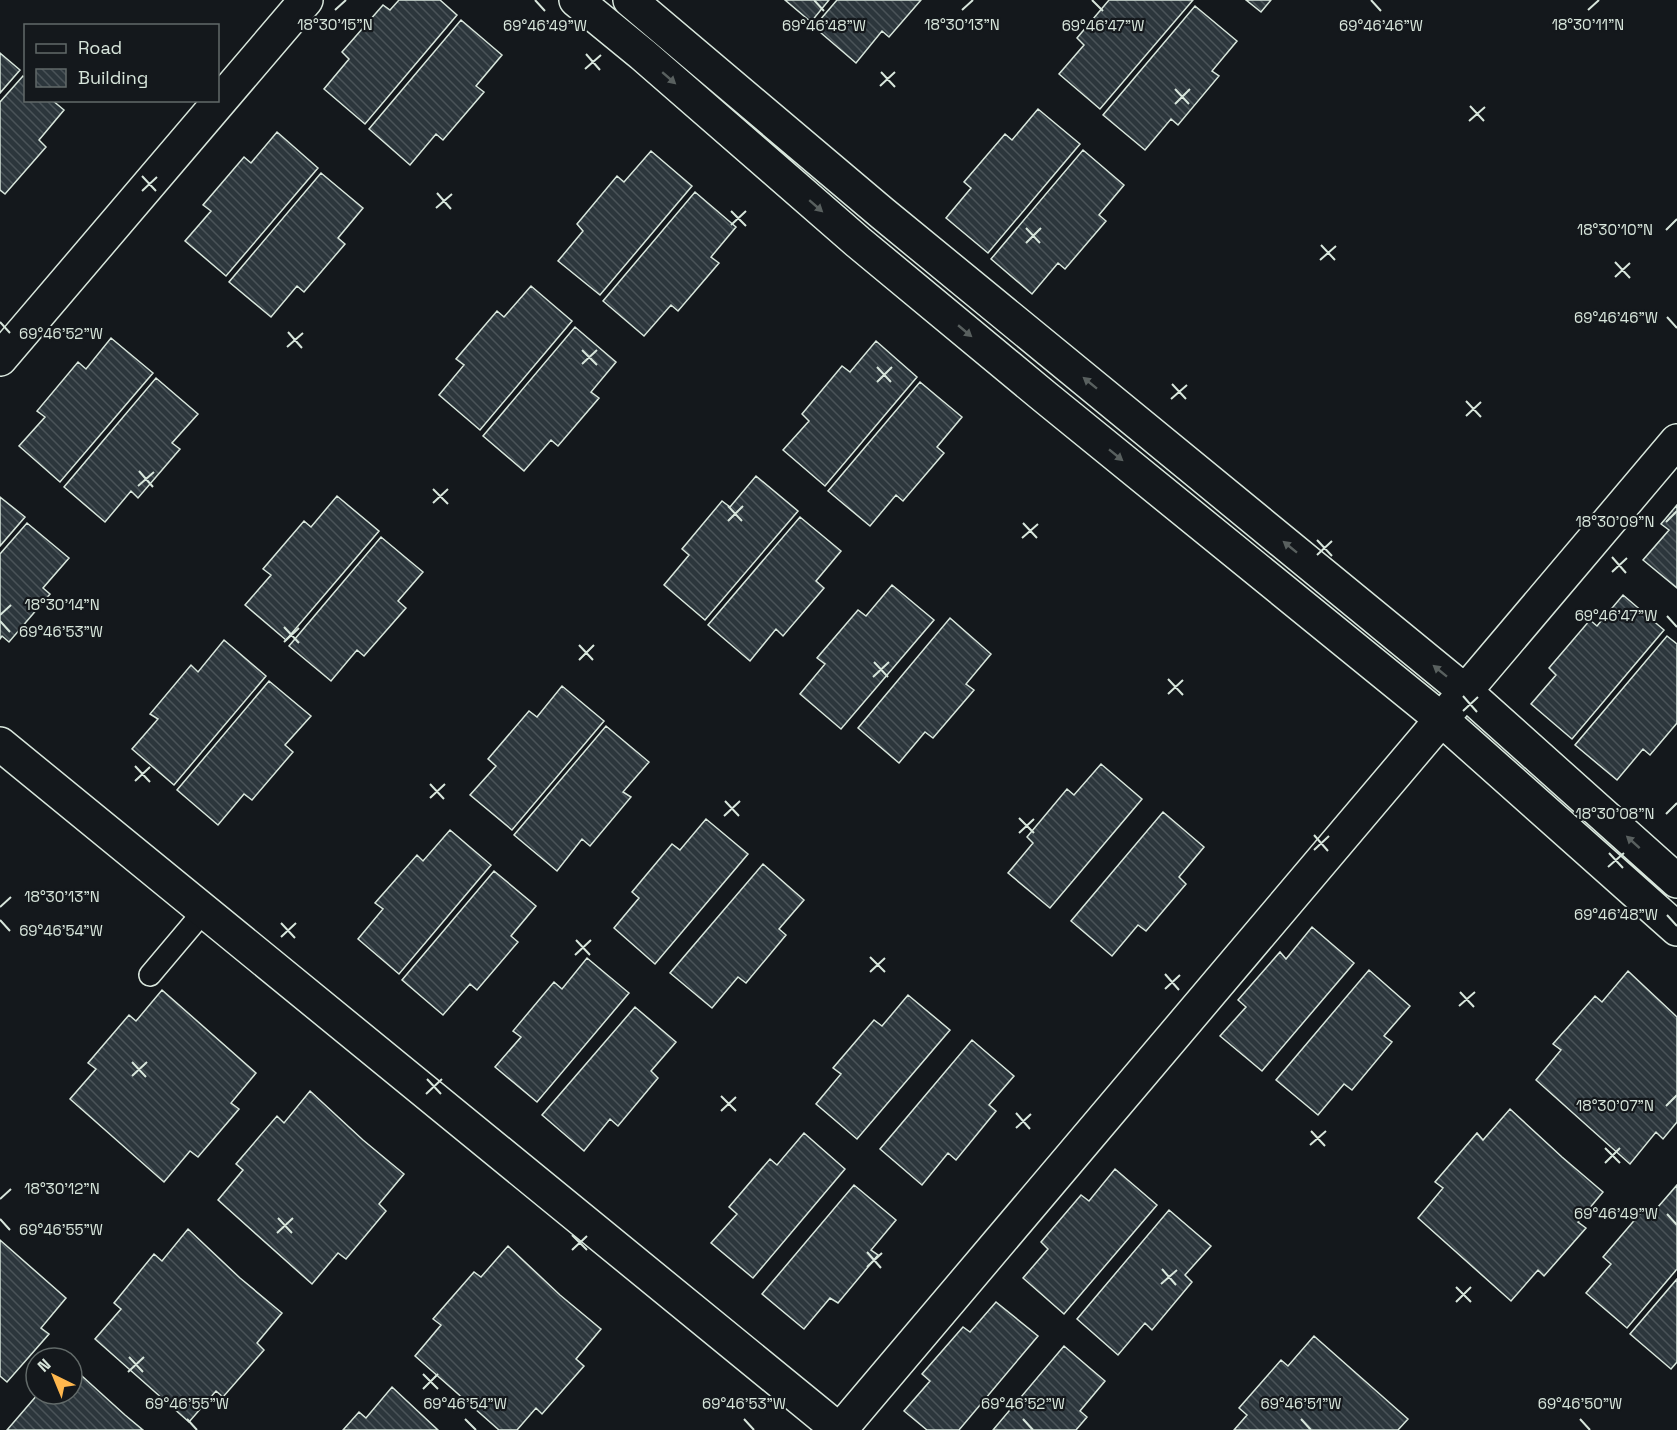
<svg xmlns="http://www.w3.org/2000/svg" width="1677" height="1430" font-family="'Space Grotesk',sans-serif">
	<style>
		.building { fill: url(#building-back-hatch); stroke: #d8e6dc; stroke-width: 1.5 }
		.lines { fill: none; stroke-linecap: round; stroke-linejoin: round }
		.lane-casing { stroke: #d8e6dc; stroke-width: 24 }
		.street-casing { stroke: #d8e6dc; stroke-width: 36 }
		.lane { stroke: #14181c; stroke-width: 21 }
		.street { stroke: #14181c; stroke-width: 33 }
		.oneway { fill: #59605f }
		.ticks { fill: none; stroke: #d8e6dc; stroke-width: 2 }
		.ticks-label { font-size: 15px; text-anchor: middle; fill: #d8e6dc; stroke: #14181c; stroke-width: 4.5; stroke-linejoin: round; paint-order: stroke }
	</style>
	<defs>
		<pattern id="building-back-hatch" width="6" height="6" patternUnits="userSpaceOnUse" patternTransform="scale(1.5)"><rect width="6" height="6" fill="#2c363c"/><path d="M-1 5l2 2M0 0l6 6M5-1l2 2" fill="none" stroke="#4a5358"/></pattern>
	</defs>
	<rect width="100%" height="100%" fill="#14181c"/>
	<path class="building" d="M 399,0 L 440,0 L 457,15 L 365,124 L 324,89 L 349,59 L 342,52 L 383,5 L 390,10 Z
		M 785,0 L 829,0 L 811,22 Z
		M 837,0 L 921,0 L 889,37 L 882,31 L 856,63 L 814,27 Z
		M 1109,0 L 1193,0 L 1100,109 L 1059,74 L 1084,45 L 1077,38 Z
		M 1246,0 L 1271,0 L 1261,12 Z
		M 1195,6 L 1237,41 L 1212,71 L 1219,76 L 1178,125 L 1171,119 L 1145,150 L 1103,115 Z
		M 461,20 L 502,55 L 476,86 L 484,92 L 443,140 L 436,134 L 410,165 L 369,129 Z
		M 0,53 L 20,70 L 0,93 Z
		M 23,76 L 26,78 L 26,100 L 52,100 L 64,110 L 39,140 L 46,147 L 5,194 L 0,190 L 0,102 Z
		M 1038,109 L 1080,144 L 988,253 L 946,218 L 971,188 L 964,182 L 1005,134 L 1012,140 Z
		M 277,132 L 318,168 L 226,276 L 185,241 L 211,211 L 203,205 L 244,157 L 251,163 Z
		M 1083,150 L 1124,185 L 1099,215 L 1106,221 L 1065,269 L 1058,263 L 1032,294 L 991,259 Z
		M 651,151 L 692,186 L 600,295 L 558,261 L 583,231 L 577,224 L 617,176 L 624,182 Z
		M 321,173 L 363,208 L 338,238 L 345,244 L 304,292 L 297,286 L 271,317 L 229,282 Z
		M 695,192 L 736,227 L 711,257 L 719,263 L 678,311 L 671,305 L 644,336 L 603,301 Z
		M 531,286 L 572,321 L 480,430 L 439,395 L 464,365 L 456,359 L 497,311 L 504,317 Z
		M 575,327 L 616,362 L 591,392 L 599,398 L 558,446 L 551,440 L 524,471 L 483,436 Z
		M 111,338 L 153,373 L 60,482 L 19,446 L 45,417 L 37,411 L 78,362 L 86,369 Z
		M 876,341 L 917,377 L 825,486 L 783,450 L 809,421 L 802,414 L 842,366 L 850,372 Z
		M 156,378 L 198,414 L 172,443 L 180,449 L 138,498 L 131,491 L 105,522 L 64,487 Z
		M 920,382 L 962,417 L 937,447 L 944,453 L 903,501 L 896,495 L 870,526 L 828,491 Z
		M 756,476 L 798,511 L 705,620 L 664,585 L 689,555 L 682,549 L 722,501 L 730,507 Z
		M 337,496 L 379,531 L 286,640 L 245,605 L 271,575 L 263,569 L 304,521 L 311,527 Z
		M 0,497 L 25,517 L 0,546 Z
		M 1677,505 L 1677,588 L 1643,560 L 1669,530 L 1661,524 Z
		M 800,517 L 841,551 L 816,581 L 824,588 L 783,636 L 776,629 L 750,661 L 708,625 Z
		M 27,523 L 69,558 L 43,588 L 50,594 L 9,642 L 2,636 L 0,639 L 0,554 Z
		M 381,537 L 423,572 L 398,601 L 406,608 L 364,656 L 357,650 L 331,681 L 289,646 Z
		M 892,585 L 934,620 L 841,729 L 800,694 L 825,664 L 817,658 L 858,610 L 866,616 Z
		M 1623,595 L 1664,630 L 1572,739 L 1531,704 L 1556,675 L 1549,668 L 1590,620 L 1597,626 Z
		M 950,618 L 991,654 L 966,684 L 974,690 L 933,738 L 925,732 L 899,763 L 858,728 Z
		M 1667,636 L 1677,644 L 1677,723 L 1650,755 L 1643,749 L 1617,780 L 1575,745 Z
		M 224,640 L 266,676 L 174,785 L 132,749 L 158,719 L 150,714 L 191,665 L 198,672 Z
		M 269,681 L 311,716 L 285,745 L 293,752 L 252,800 L 244,794 L 218,825 L 177,790 Z
		M 562,686 L 604,721 L 512,830 L 470,795 L 496,766 L 488,759 L 529,711 L 537,717 Z
		M 606,726 L 649,762 L 623,792 L 631,797 L 590,846 L 582,839 L 557,871 L 514,835 Z
		M 1101,764 L 1142,799 L 1050,908 L 1008,873 L 1033,843 L 1027,837 L 1067,789 L 1074,795 Z
		M 1163,812 L 1204,847 L 1179,877 L 1186,884 L 1146,931 L 1138,925 L 1112,956 L 1071,921 Z
		M 706,819 L 748,854 L 655,964 L 614,928 L 639,898 L 632,892 L 672,844 L 680,850 Z
		M 450,830 L 491,865 L 399,974 L 358,939 L 383,909 L 375,903 L 417,855 L 423,861 Z
		M 763,864 L 804,900 L 779,929 L 786,935 L 746,983 L 738,977 L 712,1008 L 670,973 Z
		M 494,871 L 536,906 L 511,936 L 518,942 L 477,990 L 470,984 L 443,1015 L 402,980 Z
		M 1312,927 L 1354,963 L 1262,1071 L 1220,1036 L 1246,1007 L 1238,1000 L 1280,952 L 1286,959 Z
		M 587,958 L 629,993 L 537,1102 L 495,1067 L 521,1037 L 513,1031 L 554,982 L 562,989 Z
		M 1369,970 L 1410,1006 L 1384,1036 L 1392,1042 L 1352,1090 L 1344,1084 L 1318,1115 L 1276,1080 Z
		M 1628,971 L 1677,1017 L 1677,1122 L 1663,1139 L 1656,1132 L 1630,1164 L 1536,1080 L 1561,1050 L 1553,1044 L 1595,996 L 1602,1002 Z
		M 162,990 L 256,1073 L 231,1103 L 239,1109 L 198,1157 L 190,1151 L 164,1182 L 70,1099 L 96,1069 L 88,1063 L 129,1015 L 136,1021 Z
		M 908,995 L 950,1030 L 857,1139 L 816,1104 L 841,1074 L 833,1068 L 874,1020 L 882,1026 Z
		M 635,1007 L 676,1042 L 651,1071 L 658,1078 L 618,1126 L 610,1119 L 584,1151 L 542,1115 Z
		M 972,1040 L 1014,1076 L 989,1105 L 996,1111 L 956,1160 L 948,1153 L 922,1185 L 880,1149 Z
		M 310,1091 L 363,1140 L 404,1174 L 379,1204 L 386,1211 L 346,1259 L 338,1253 L 312,1284 L 218,1200 L 243,1170 L 236,1164 L 277,1116 L 284,1123 Z
		M 1510,1109 L 1562,1157 L 1603,1192 L 1578,1222 L 1586,1228 L 1544,1276 L 1538,1270 L 1511,1301 L 1418,1218 L 1443,1188 L 1435,1182 L 1477,1133 L 1483,1140 Z
		M 804,1133 L 845,1169 L 753,1278 L 711,1243 L 737,1214 L 729,1207 L 770,1159 L 777,1165 Z
		M 1115,1169 L 1157,1205 L 1064,1314 L 1023,1278 L 1048,1249 L 1041,1242 L 1081,1195 L 1089,1201 Z
		M 854,1185 L 896,1220 L 871,1250 L 878,1255 L 838,1303 L 830,1298 L 804,1329 L 762,1294 Z
		M 1677,1185 L 1677,1269 L 1627,1328 L 1586,1293 L 1611,1264 L 1603,1257 L 1644,1209 L 1651,1215 Z
		M 1169,1210 L 1211,1246 L 1185,1275 L 1192,1282 L 1152,1330 L 1145,1323 L 1118,1355 L 1077,1319 Z
		M 188,1229 L 240,1278 L 282,1313 L 257,1343 L 264,1350 L 223,1397 L 216,1391 L 189,1422 L 95,1339 L 121,1309 L 114,1303 L 154,1254 L 162,1261 Z
		M 0,1240 L 66,1298 L 41,1328 L 49,1334 L 7,1382 L 0,1376 Z
		M 508,1246 L 560,1295 L 601,1329 L 576,1359 L 584,1366 L 542,1414 L 536,1408 L 517,1430 L 499,1430 L 415,1356 L 441,1325 L 433,1319 L 474,1272 L 481,1277 Z
		M 1677,1279 L 1677,1362 L 1671,1369 L 1630,1334 Z
		M 996,1302 L 1038,1336 L 959,1430 L 927,1430 L 904,1411 L 930,1381 L 922,1374 L 963,1327 L 970,1332 Z
		M 1314,1336 L 1408,1419 L 1398,1430 L 1234,1430 L 1247,1415 L 1239,1408 L 1281,1360 L 1288,1366 Z
		M 1064,1346 L 1105,1381 L 1080,1411 L 1087,1417 L 1076,1430 L 993,1430 Z
		M 72,1367 L 125,1415 L 143,1430 L 7,1430 L 38,1394 L 42,1394 L 46,1398 L 50,1394 L 72,1394 Z
		M 392,1387 L 438,1430 L 343,1430 L 359,1412 L 366,1418 Z"/>
	<g class="lines">
		<g class="lane-casing">
			<path id="lane" d="M 150,975 L 204,911"/>
		</g>
		<g class="street-casing">
			<path id="street" d="M 576,0 L 642,54 L 858,242 L 1045,397 L 1441,719 L 1677,929
				M 630,0 L 882,213 L 1466,692 L 1677,881
				M 0,359 L 306,0
				M 0,744 L 839,1430
				M 840,1430 L 1677,441"/>
		</g>
		<use href="#lane" class="lane"/>
		<use href="#street" class="street"/>
	</g>
	<defs><path id="oneway-solid" d="M-6-.8H1V-3.2L6.5 0L1 3.2V.8H-6Z" transform="scale(1.5)"/></defs>
	<g class="oneway">
		<use href="#oneway-solid" transform="translate(669 78) rotate(41)"/>
		<use href="#oneway-solid" transform="translate(816 206) rotate(41)"/>
		<use href="#oneway-solid" transform="translate(965 331) rotate(40)"/>
		<use href="#oneway-solid" transform="translate(1090 383) rotate(-141)"/>
		<use href="#oneway-solid" transform="translate(1116 455) rotate(39)"/>
		<use href="#oneway-solid" transform="translate(1290 547) rotate(-141)"/>
		<use href="#oneway-solid" transform="translate(1440 671) rotate(-141)"/>
		<use href="#oneway-solid" transform="translate(1633 842) rotate(-138)"/>
	</g>
	<path class="ticks" d="M 535,0 L 545,11M 814,0 L 824,11M 1092,0 L 1103,11M 1371,0 L 1381,11M 335,10 L 346,0M 962,10 L 973,0M 1588,10 L 1599,0M 586,54 L 600,70M 585,69 L 601,55M 881,72 L 895,87M 880,86 L 895,72M 1175,89 L 1189,104M 1175,104 L 1190,89M 1470,106 L 1484,121M 1469,121 L 1485,107M 142,176 L 156,191M 142,191 L 157,177M 437,193 L 451,209M 436,208 L 452,194M 731,211 L 746,226M 731,225 L 746,211M 1026,228 L 1040,243M 1666,230 L 1677,219M 1026,243 L 1041,228M 1321,245 L 1335,260M 1320,260 L 1336,246M 1615,262 L 1630,278M 1615,277 L 1630,263M 1667,317 L 1677,328M 0,322 L 10,333M 288,332 L 302,348M 287,347 L 303,333M 582,350 L 597,365M 582,364 L 597,350M 877,367 L 891,382M 877,382 L 892,367M 1172,384 L 1186,399M 1171,399 L 1187,385M 1466,401 L 1481,417M 1466,416 L 1481,402M 139,471 L 153,487M 138,486 L 154,472M 433,489 L 448,504M 433,503 L 448,489M 728,506 L 742,521M 728,521 L 743,506M 1666,522 L 1677,511M 1023,523 L 1037,538M 1022,538 L 1038,524M 1317,540 L 1332,556M 1317,555 L 1332,541M 1612,557 L 1626,573M 1612,572 L 1627,558M 0,615 L 11,605M 1667,616 L 1677,627M 0,621 L 10,632M 284,627 L 299,643M 284,642 L 299,628M 579,645 L 593,660M 579,660 L 594,645M 874,662 L 888,677M 873,677 L 889,662M 1168,679 L 1183,695M 1168,694 L 1183,680M 1463,696 L 1477,712M 1463,711 L 1478,697M 135,766 L 150,782M 135,781 L 150,767M 430,784 L 444,799M 430,798 L 445,784M 725,801 L 739,816M 1666,814 L 1677,803M 724,816 L 740,801M 1019,818 L 1034,833M 1019,833 L 1034,819M 1314,835 L 1328,851M 1314,850 L 1329,836M 1609,853 L 1623,868M 1608,867 L 1624,853M 0,907 L 11,897M 1667,915 L 1677,926M 0,920 L 10,931M 281,923 L 295,938M 281,937 L 296,923M 576,940 L 590,955M 575,955 L 591,940M 870,957 L 885,972M 870,972 L 885,958M 1165,974 L 1179,990M 1165,989 L 1180,975M 1460,992 L 1474,1007M 1459,1006 L 1475,992M 132,1062 L 146,1077M 132,1076 L 147,1062M 427,1079 L 441,1094M 426,1094 L 442,1079M 721,1096 L 736,1111M 1666,1106 L 1677,1095M 721,1111 L 736,1097M 1016,1113 L 1030,1129M 1016,1128 L 1031,1114M 1311,1131 L 1325,1146M 1310,1145 L 1326,1131M 1605,1148 L 1620,1163M 1605,1163 L 1620,1148M 0,1199 L 11,1189M 1667,1214 L 1677,1225M 278,1218 L 292,1233M 0,1219 L 10,1230M 277,1233 L 293,1218M 572,1235 L 587,1250M 572,1250 L 587,1236M 867,1252 L 881,1268M 867,1267 L 882,1253M 1162,1269 L 1176,1285M 1161,1284 L 1177,1270M 1456,1287 L 1471,1302M 1456,1302 L 1471,1287M 129,1357 L 143,1372M 128,1372 L 144,1357M 423,1374 L 438,1389M 423,1389 L 438,1374M 187,1419 L 197,1430M 465,1419 L 476,1430M 744,1419 L 754,1430M 1023,1419 L 1033,1430M 1301,1419 L 1311,1430M 1580,1419 L 1590,1430"/>
	<g class="ticks-label">
		<text x="335" y="30">18°30'15"N</text>
		<text x="1588" y="30">18°30'11"N</text>
		<text x="962" y="30">18°30'13"N</text>
		<text x="545" y="31">69°46'49"W</text>
		<text x="1103" y="31">69°46'47"W</text>
		<text x="824" y="31">69°46'48"W</text>
		<text x="1381" y="31">69°46'46"W</text>
		<text x="1615" y="235">18°30'10"N</text>
		<text x="1616" y="323">69°46'46"W</text>
		<text x="61" y="339">69°46'52"W</text>
		<text x="1615" y="527">18°30'09"N</text>
		<text x="62" y="610">18°30'14"N</text>
		<text x="1616" y="621">69°46'47"W</text>
		<text x="61" y="637">69°46'53"W</text>
		<text x="1615" y="819">18°30'08"N</text>
		<text x="62" y="902">18°30'13"N</text>
		<text x="1616" y="920">69°46'48"W</text>
		<text x="61" y="936">69°46'54"W</text>
		<text x="1615" y="1111">18°30'07"N</text>
		<text x="62" y="1194">18°30'12"N</text>
		<text x="1616" y="1219">69°46'49"W</text>
		<text x="61" y="1235">69°46'55"W</text>
		<text x="187" y="1409">69°46'55"W</text>
		<text x="465" y="1409">69°46'54"W</text>
		<text x="744" y="1409">69°46'53"W</text>
		<text x="1023" y="1409">69°46'52"W</text>
		<text x="1301" y="1409">69°46'51"W</text>
		<text x="1580" y="1409">69°46'50"W</text>
	</g>
	<rect x="24" y="24" width="195" height="78" fill="#14181c" stroke="#626a69" stroke-width="1.5"/>
	<rect x="36" y="44" width="30" height="9" fill="#14181c" stroke="#626a69" stroke-width="1.5"/>
	<text x="78" y="54" font-size="18" fill="#d8e6dc">Road</text>
	<rect x="36" y="69" width="30" height="18" fill="url(#building-back-hatch)" stroke="#626a69" stroke-width="1.5"/>
	<text x="78" y="84" font-size="18" fill="#d8e6dc">Building</text>
	<g transform="translate(54 1376) rotate(317)"><circle r="28" fill="#14181c" stroke="#626a69" stroke-width="1.5"/>
	<path d="M0-4.5L10 22L0 15L-10 22Z" fill="#ffb74d"/>
	<text y="-9" font-size="16" font-weight="bold" text-anchor="middle" fill="#d8e6dc">N</text>
	</g>
</svg>
